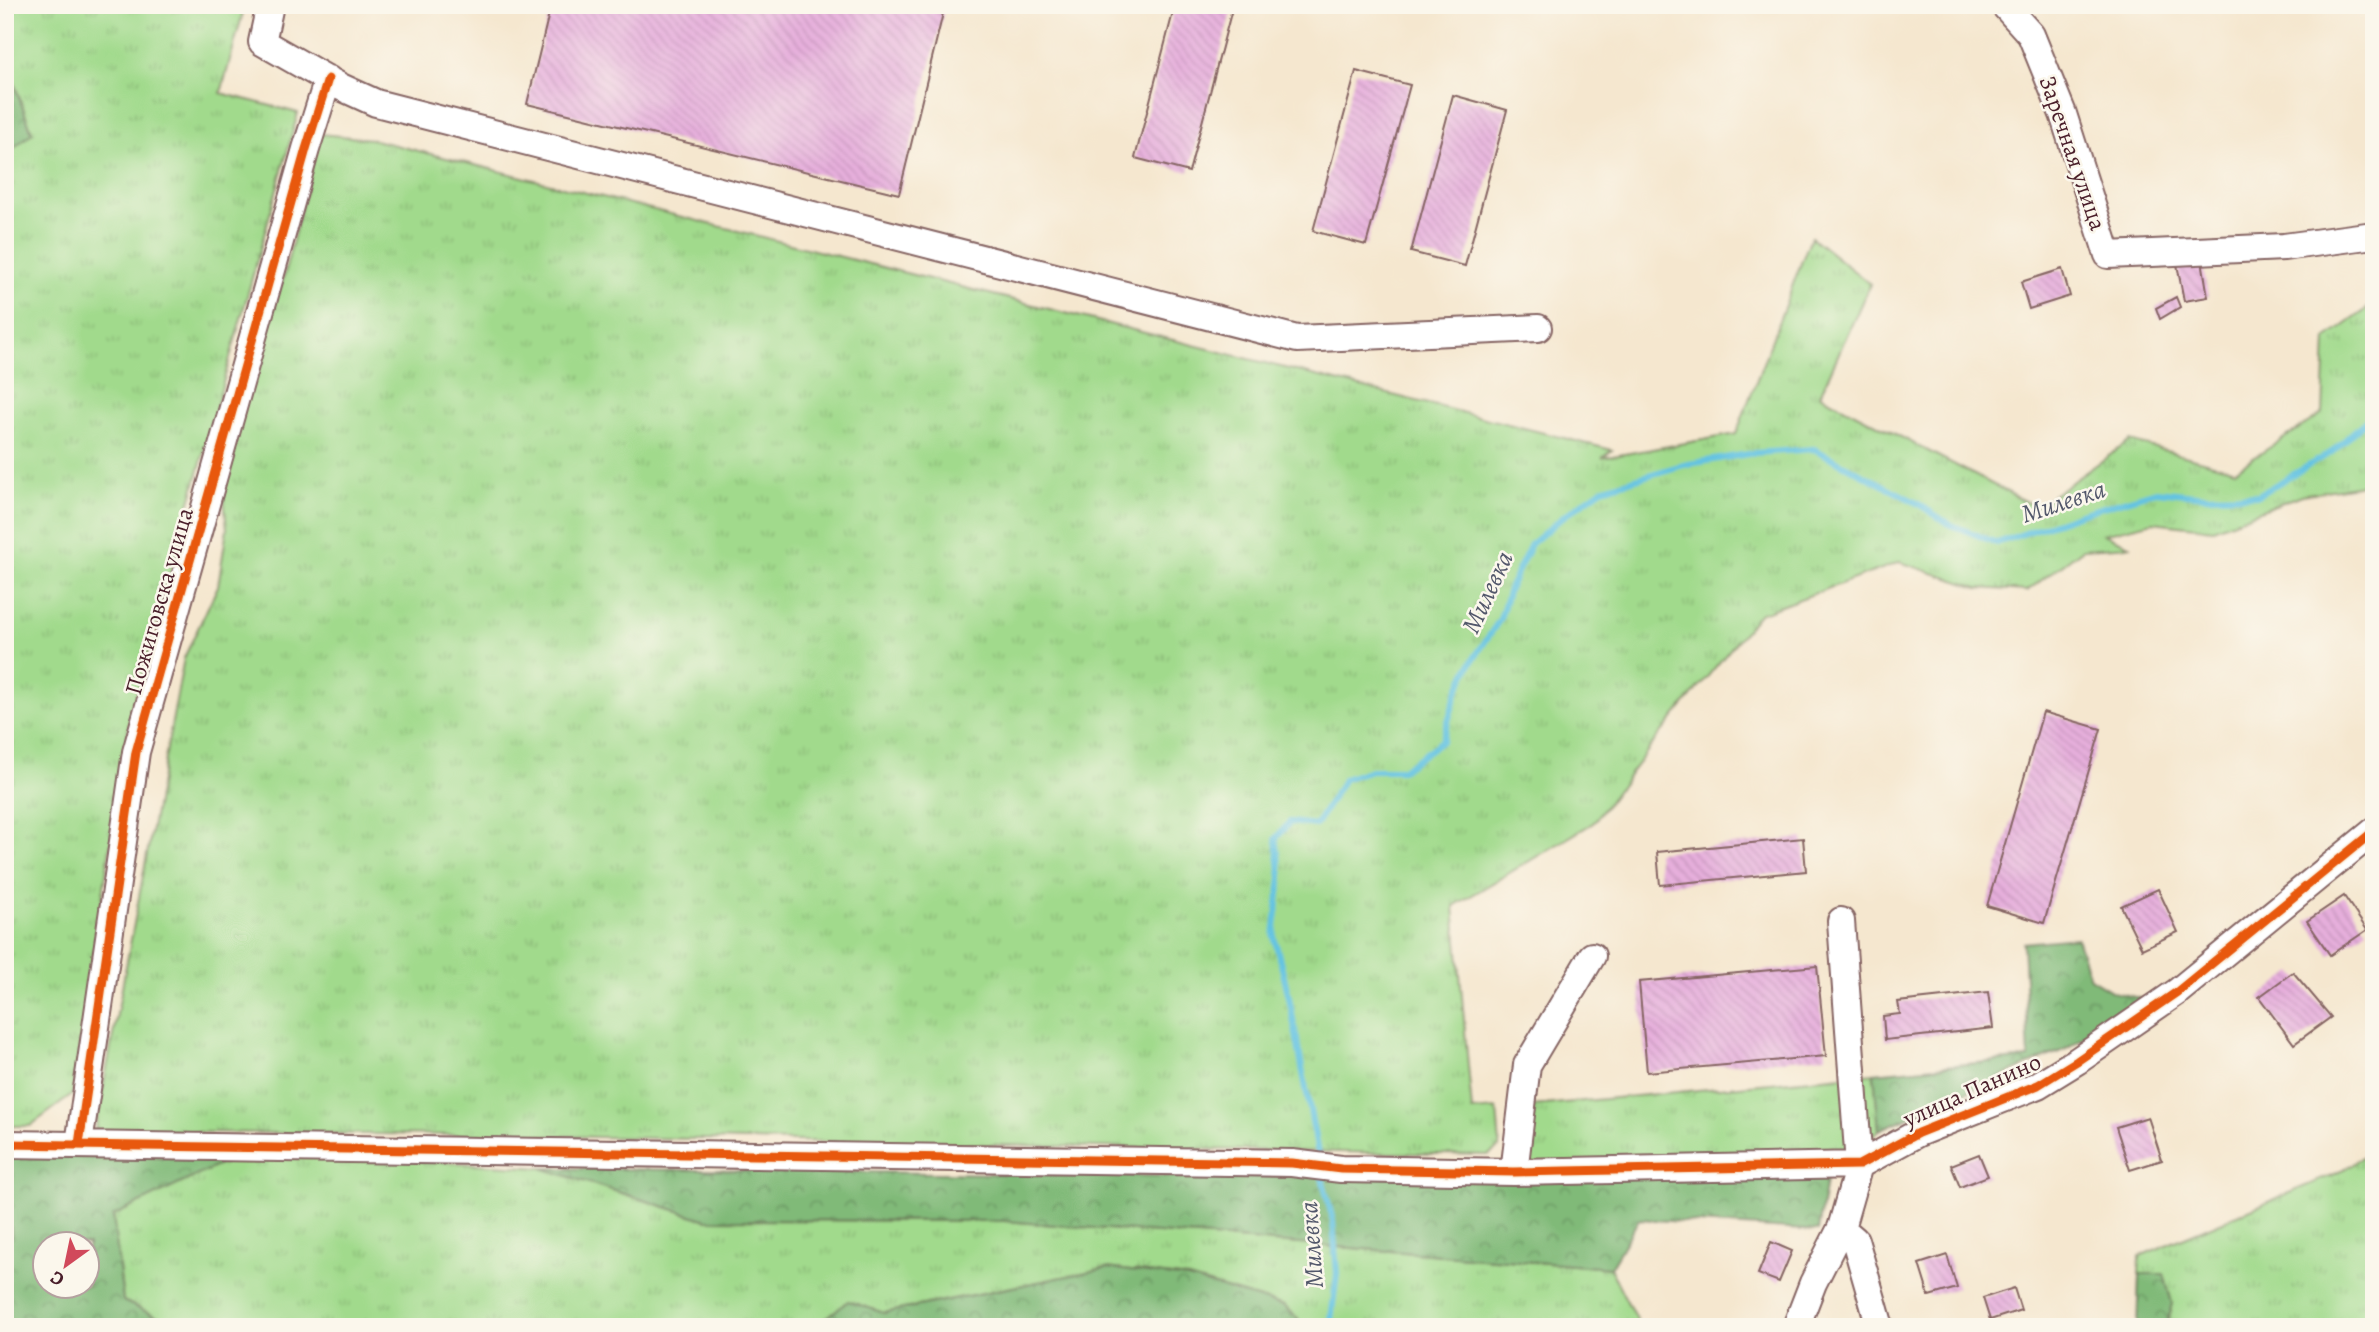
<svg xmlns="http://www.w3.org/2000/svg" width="2379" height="1332" font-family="Alegreya,serif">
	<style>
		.grass { fill: url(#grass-tufts); stroke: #767c5c; stroke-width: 2 }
		.forest { fill: url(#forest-crowns); stroke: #656c52; stroke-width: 2; fill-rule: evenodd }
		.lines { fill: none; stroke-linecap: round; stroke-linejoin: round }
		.stream { stroke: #64c3e2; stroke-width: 6 }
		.building { fill: url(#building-back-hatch) }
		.minor-casing { stroke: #866564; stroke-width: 30 }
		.minor { stroke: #fff; stroke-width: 26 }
		.cycleway-casing { stroke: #fbf7ec; stroke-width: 13 }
		.cycleway { stroke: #e8590c; stroke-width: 9 }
		.labels { text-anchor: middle; stroke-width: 5; stroke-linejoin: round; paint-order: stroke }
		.street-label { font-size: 24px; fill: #4a1f2b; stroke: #fbf7ec }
		.water-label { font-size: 26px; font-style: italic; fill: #53586b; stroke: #fbf7ec }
	</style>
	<defs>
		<pattern id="grass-tufts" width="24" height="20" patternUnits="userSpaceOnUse" patternTransform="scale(1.75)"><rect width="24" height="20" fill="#a1da8c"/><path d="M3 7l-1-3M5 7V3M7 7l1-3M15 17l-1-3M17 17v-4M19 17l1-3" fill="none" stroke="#8cbb79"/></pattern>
		<pattern id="forest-crowns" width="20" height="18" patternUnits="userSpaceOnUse" patternTransform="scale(1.75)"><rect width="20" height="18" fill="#80ba78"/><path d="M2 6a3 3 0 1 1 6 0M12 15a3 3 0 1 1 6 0" fill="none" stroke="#6b9763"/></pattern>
		<pattern id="building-back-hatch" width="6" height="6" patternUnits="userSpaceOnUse" patternTransform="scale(1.75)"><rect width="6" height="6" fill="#e6afdc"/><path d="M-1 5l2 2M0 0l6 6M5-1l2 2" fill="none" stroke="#c796bd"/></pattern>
	</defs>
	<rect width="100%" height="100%" fill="#fbf7ec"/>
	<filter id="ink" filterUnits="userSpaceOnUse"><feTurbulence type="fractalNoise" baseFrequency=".0143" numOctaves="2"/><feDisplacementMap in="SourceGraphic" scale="14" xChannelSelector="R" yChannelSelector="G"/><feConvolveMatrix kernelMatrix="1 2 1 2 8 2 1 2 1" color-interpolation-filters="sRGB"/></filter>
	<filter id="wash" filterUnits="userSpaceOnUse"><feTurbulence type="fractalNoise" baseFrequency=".00686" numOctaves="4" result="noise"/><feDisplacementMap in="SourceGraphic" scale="28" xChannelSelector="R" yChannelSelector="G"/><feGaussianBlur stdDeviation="1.57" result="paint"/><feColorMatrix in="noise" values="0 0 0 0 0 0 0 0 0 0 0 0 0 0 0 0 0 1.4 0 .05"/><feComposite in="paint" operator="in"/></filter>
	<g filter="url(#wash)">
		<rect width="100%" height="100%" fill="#f5e7cf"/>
		<path class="grass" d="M 5,5 L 245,5 L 221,93 L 298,113 L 130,718 L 72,1095 L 30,1126 L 5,1126 L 5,156 L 32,132 L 8,66 L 5,49 Z
			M 320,134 L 371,139 L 1612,450 L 1602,458 L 1736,434 L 1811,237 L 1870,284 L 1820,395 L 2036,507 L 2130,441 L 2235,470 L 2323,413 L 2326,339 L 2374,304 L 2374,483 L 2301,495 L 2213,529 L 2153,522 L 2104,534 L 2132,546 L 2083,549 L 2027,591 L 1978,588 L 1900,562 L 1759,614 L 1661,733 L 1593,823 L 1454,906 L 1472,1111 L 1497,1109 L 1500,1147 L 1488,1155 L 550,1136 L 95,1131 L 184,658 L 218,586 L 227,529 L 222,479 L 238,417 L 283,279 Z
			M 1874,1073 L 1879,1130 L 1827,1174 L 1519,1177 L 1534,1150 L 1533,1106 Z
			M 2374,1149 L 2374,1327 L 2166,1327 L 2172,1303 L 2164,1275 L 2139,1274 L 2140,1256 L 2341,1171 Z
			M 250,1150 L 542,1168 L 707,1220 L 1004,1221 L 1610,1268 L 1640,1327 L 1297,1327 L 1299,1320 L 1284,1306 L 1188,1278 L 1107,1268 L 884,1313 L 848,1301 L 814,1327 L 179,1327 L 123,1301 L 113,1215 Z"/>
		<path class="forest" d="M 5,49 L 8,67 L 32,133 L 5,155 Z
			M 2077,938 L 2090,978 L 2113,992 L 2143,999 L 2068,1048 L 1879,1130 L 1874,1073 L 2029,1058 L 2023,943 Z
			M 250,1150 L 113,1216 L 123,1301 L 179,1327 L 5,1327 L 5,1247 L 11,1236 L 5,1158 ZM 46,1244 L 88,1244 L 88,1286 L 46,1286 Z
			M 542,1168 L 1169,1176 L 1519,1177 L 1827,1174 L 1818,1231 L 1639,1219 L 1610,1268 L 1004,1221 L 707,1220 Z
			M 1107,1268 L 1188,1278 L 1284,1306 L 1299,1320 L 1297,1327 L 814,1327 L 848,1301 L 884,1313 Z
			M 2139,1274 L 2164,1274 L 2172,1303 L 2166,1327 L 2137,1327 Z"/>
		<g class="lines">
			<path class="stream" d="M 1319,1159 L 1289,997 L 1274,936 L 1281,877 L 1276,838 L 1290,822 L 1316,825 L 1344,779 L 1371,770 L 1402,770 L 1442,741 L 1457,692 L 1471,663 L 1500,619 L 1509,589 L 1531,544 L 1564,516 L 1602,489 L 1683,465 L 1754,453 L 1814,449 L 1917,503 L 1949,524 L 1997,543 L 2080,514 L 2156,491 L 2205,496 L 2258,495 L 2332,452 L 2374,413
				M 1321,1173 L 1333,1221 L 1337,1274 L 1330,1327"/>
		</g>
		<g id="blocks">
			<path class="building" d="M 551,5 L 945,5 L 899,194 L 527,104 Z
				M 1175,5 L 1233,5 L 1189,172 L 1135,158 Z
				M 1356,71 L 1410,85 L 1366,245 L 1313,231 Z
				M 1453,95 L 1507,110 L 1465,266 L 1411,252 Z
				M 2202,260 L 2208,297 L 2184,301 L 2177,264 Z
				M 2062,269 L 2070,296 L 2029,309 L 2021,282 Z
				M 2176,297 L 2180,307 L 2160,319 L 2156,308 Z
				M 2043,712 L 2101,729 L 2044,923 L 1987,906 Z
				M 1803,838 L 1806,871 L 1660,885 L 1657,852 Z
				M 2158,889 L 2178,932 L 2142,949 L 2121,906 Z
				M 2344,896 L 2367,930 L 2330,955 L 2307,921 Z
				M 1817,966 L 1826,1056 L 1647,1072 L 1639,982 Z
				M 2293,972 L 2331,1017 L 2294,1044 L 2259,997 Z
				M 1988,992 L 1993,1028 L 1885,1040 L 1883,1016 L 1900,1014 L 1898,1002 Z
				M 2148,1117 L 2162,1160 L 2130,1170 L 2116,1127 Z
				M 1979,1154 L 1988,1176 L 1960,1187 L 1951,1165 Z
				M 1771,1242 L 1792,1251 L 1779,1282 L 1758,1274 Z
				M 1947,1255 L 1957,1288 L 1929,1296 L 1919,1264 Z
				M 2014,1288 L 2021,1310 L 1990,1320 L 1983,1298 Z"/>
		</g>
	</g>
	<g filter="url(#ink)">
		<use href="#blocks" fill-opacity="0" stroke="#866564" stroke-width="2"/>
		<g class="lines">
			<g class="minor-casing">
				<path id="minor" d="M 270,5 L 262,42 L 341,87 L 376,103 L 1297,339 L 1538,328
					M 2004,5 L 2031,35 L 2063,114 L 2108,255 L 2284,247 L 2374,235
					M 5,1144 L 1292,1163 L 1341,1169 L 1514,1172 L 1859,1165 L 1918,1133 L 2038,1085 L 2077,1061 L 2177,992 L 2374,831
					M 79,1144 L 136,752 L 306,149 L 328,79
					M 1514,1172 L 1527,1065 L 1592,956
					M 1841,1228 L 1855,1240 L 1880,1327
					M 1796,1327 L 1813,1283 L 1841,1228 L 1859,1165 L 1841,921"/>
			</g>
			<use href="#minor" class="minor"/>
			<g class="cycleway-casing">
				<path id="cycleway" d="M 5,1144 L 1292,1163 L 1341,1169 L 1514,1172 L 1859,1165 L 1918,1133 L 2038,1085 L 2077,1061 L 2177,992 L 2374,831
					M 79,1144 L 136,752 L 306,149 L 328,79"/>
			</g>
			<use href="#cycleway" class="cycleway"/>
		</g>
	</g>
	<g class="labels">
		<g class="street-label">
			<text transform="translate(2073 153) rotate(71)" y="8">Заречная улица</text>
			<text transform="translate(159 601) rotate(-74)" y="8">Пожиговска улица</text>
			<text transform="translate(1972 1090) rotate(-24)" y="8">улица Панино</text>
		</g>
		<g class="water-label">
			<text transform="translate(2063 501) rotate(-18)" y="9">Милевка</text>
			<text transform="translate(1487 592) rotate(-65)" y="9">Милевка</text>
			<text transform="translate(1311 1245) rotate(-94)" y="9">Милевка</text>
		</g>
	</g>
	<rect width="2379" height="1332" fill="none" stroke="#fbf7ec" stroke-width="28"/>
	<g transform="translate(66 1265) rotate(213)"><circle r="33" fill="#fbf7ec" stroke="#b4a19f" stroke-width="2"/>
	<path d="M0-5L12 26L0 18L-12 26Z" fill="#d1495b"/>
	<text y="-10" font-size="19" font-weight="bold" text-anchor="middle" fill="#4a1f2b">С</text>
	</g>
</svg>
